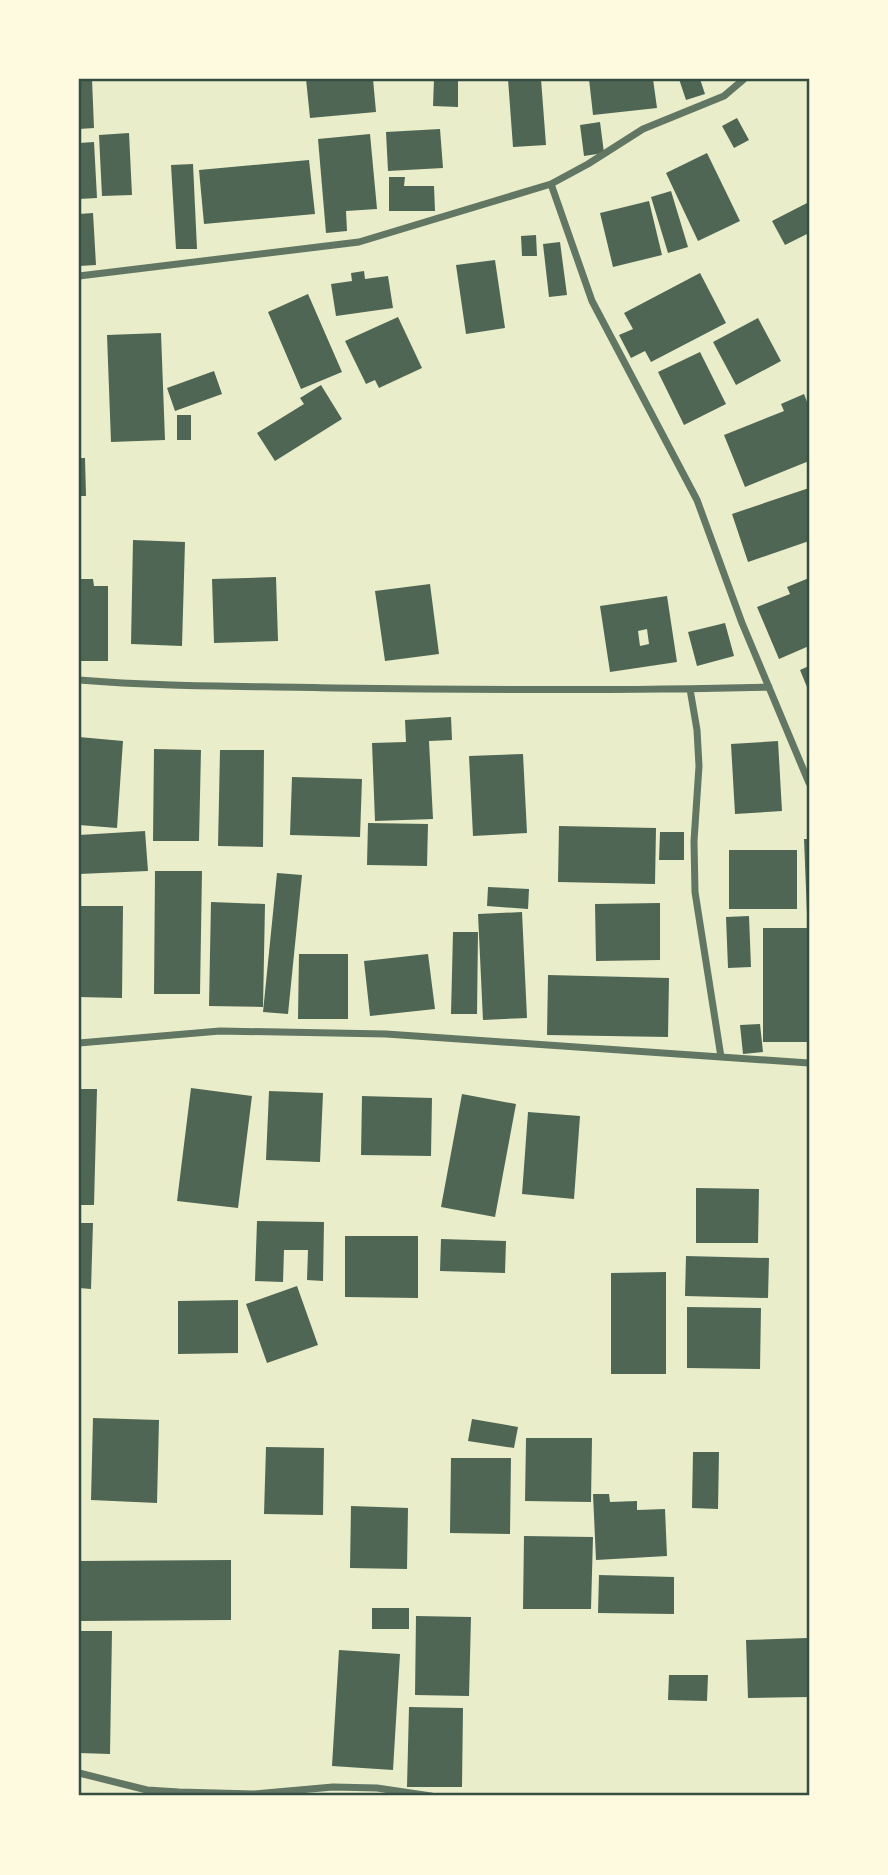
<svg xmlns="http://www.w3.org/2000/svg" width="888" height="1875" font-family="Bitter,serif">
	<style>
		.building { fill: #4f6655; fill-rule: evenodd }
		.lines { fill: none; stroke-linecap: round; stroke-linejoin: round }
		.minor { stroke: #617663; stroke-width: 7 }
		.neatline { fill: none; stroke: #344e41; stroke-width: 2.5 }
	</style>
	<rect width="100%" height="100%" fill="#e9edc9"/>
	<path class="building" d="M 79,79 L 92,79 L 94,128 L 79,129 Z
		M 306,79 L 373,79 L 376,112 L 310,118 Z
		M 434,79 L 458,79 L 458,107 L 433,106 Z
		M 508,79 L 541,79 L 546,145 L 513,147 Z
		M 589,79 L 653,79 L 657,108 L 593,115 Z
		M 679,79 L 700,79 L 705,94 L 686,100 Z
		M 737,118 L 749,140 L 734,148 L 722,126 Z
		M 600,122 L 604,153 L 584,156 L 580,125 Z
		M 440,129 L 443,168 L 388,171 L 386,132 Z
		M 129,133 L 132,195 L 102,196 L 99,135 Z
		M 370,134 L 377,209 L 346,211 L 347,231 L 326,233 L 318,139 Z
		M 94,142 L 97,198 L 79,199 L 79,143 Z
		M 707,153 L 740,221 L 698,241 L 666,173 Z
		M 309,160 L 315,214 L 204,224 L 199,170 Z
		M 193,164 L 197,249 L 176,249 L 171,165 Z
		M 389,177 L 405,177 L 404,186 L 434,186 L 435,211 L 389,211 Z
		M 671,191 L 688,247 L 668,253 L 651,197 Z
		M 649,201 L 662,255 L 613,267 L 600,213 Z
		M 809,202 L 809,233 L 785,245 L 772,221 Z
		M 93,213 L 96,265 L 79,266 L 79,214 Z
		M 536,235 L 537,256 L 522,256 L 521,236 Z
		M 560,242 L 567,295 L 549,297 L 543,244 Z
		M 495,260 L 505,328 L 466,334 L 456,265 Z
		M 364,271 L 365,279 L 388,276 L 393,308 L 336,316 L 331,284 L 352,281 L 351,273 Z
		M 700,273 L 726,323 L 651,362 L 645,351 L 631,358 L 619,335 L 633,329 L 624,313 Z
		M 308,294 L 342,372 L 301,389 L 268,312 Z
		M 398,317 L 422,368 L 379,388 L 375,380 L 366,384 L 345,341 Z
		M 758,318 L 781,361 L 736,385 L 713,342 Z
		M 161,333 L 165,440 L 111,442 L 107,335 Z
		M 700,352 L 726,404 L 684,425 L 658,372 Z
		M 214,371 L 222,394 L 175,411 L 167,388 Z
		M 321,385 L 342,419 L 275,461 L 257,433 L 304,404 L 300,398 Z
		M 804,394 L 809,407 L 809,461 L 745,487 L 724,435 L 784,411 L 781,404 Z
		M 177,415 L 191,415 L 191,440 L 177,440 Z
		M 79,458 L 85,458 L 86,496 L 79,496 Z
		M 809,488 L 809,541 L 748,562 L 732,514 Z
		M 133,540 L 185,542 L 182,646 L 131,644 Z
		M 276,577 L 278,641 L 214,643 L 212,579 Z
		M 809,578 L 809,646 L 779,659 L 757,607 L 790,594 L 787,587 Z
		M 79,579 L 93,579 L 94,586 L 108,586 L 108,661 L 79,661 Z
		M 430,584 L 439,654 L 385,661 L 375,591 Z
		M 667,596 L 677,662 L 610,672 L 600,606 ZM 647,629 L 649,644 L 640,646 L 638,631 Z
		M 725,623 L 734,656 L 697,666 L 688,632 Z
		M 809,666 L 809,692 L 800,670 Z
		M 451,717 L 452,740 L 429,741 L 433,819 L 375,821 L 372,743 L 406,742 L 405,720 Z
		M 79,737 L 123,741 L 117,828 L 79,825 Z
		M 778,741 L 782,811 L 735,814 L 731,744 Z
		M 154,749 L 201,750 L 199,841 L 153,841 Z
		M 220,750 L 264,750 L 263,847 L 218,846 Z
		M 523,754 L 527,833 L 473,836 L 469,756 Z
		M 292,777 L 362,779 L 360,837 L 290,835 Z
		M 368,823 L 428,824 L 427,866 L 367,865 Z
		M 559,826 L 656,828 L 655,884 L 558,882 Z
		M 145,831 L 148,871 L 79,874 L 79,835 Z
		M 660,832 L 684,832 L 684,860 L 659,860 Z
		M 804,839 L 809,839 L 809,914 L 807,914 Z
		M 729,850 L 797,850 L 797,909 L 729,909 Z
		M 155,871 L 202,871 L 200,994 L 154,994 Z
		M 277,873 L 302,875 L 288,1014 L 263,1012 Z
		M 488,887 L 529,889 L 528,909 L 487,906 Z
		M 211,902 L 265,904 L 263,1007 L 209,1006 Z
		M 660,903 L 660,960 L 596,961 L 595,904 Z
		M 79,906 L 123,906 L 122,998 L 79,997 Z
		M 522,912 L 527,1018 L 483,1020 L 478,914 Z
		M 749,916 L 751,967 L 728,968 L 726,917 Z
		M 763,928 L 809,928 L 809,1042 L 763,1042 Z
		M 453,932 L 478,932 L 477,1014 L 451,1014 Z
		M 299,954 L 348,954 L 348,1019 L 298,1019 Z
		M 428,954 L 435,1009 L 370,1016 L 364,961 Z
		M 548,975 L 669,978 L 668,1037 L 547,1035 Z
		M 760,1024 L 763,1052 L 743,1054 L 740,1025 Z
		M 191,1088 L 252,1096 L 238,1208 L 177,1201 Z
		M 79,1089 L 97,1089 L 94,1205 L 79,1205 Z
		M 269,1091 L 323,1093 L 320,1162 L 266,1160 Z
		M 462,1094 L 516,1104 L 495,1217 L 441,1207 Z
		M 362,1096 L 432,1098 L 431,1156 L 361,1155 Z
		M 528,1112 L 580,1116 L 574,1199 L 522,1194 Z
		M 696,1188 L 759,1189 L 758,1243 L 696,1243 Z
		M 257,1221 L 324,1222 L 323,1281 L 307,1280 L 308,1250 L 284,1250 L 283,1282 L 255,1281 Z
		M 79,1223 L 93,1223 L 91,1289 L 79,1288 Z
		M 345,1236 L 418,1236 L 418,1298 L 345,1297 Z
		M 441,1239 L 506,1241 L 505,1273 L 440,1271 Z
		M 686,1256 L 769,1258 L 768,1298 L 685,1296 Z
		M 666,1272 L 666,1374 L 611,1374 L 611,1273 Z
		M 297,1286 L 318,1345 L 267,1363 L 246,1304 Z
		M 238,1300 L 238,1353 L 178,1354 L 178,1301 Z
		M 687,1307 L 761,1308 L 760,1369 L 687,1368 Z
		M 93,1418 L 159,1420 L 157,1503 L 91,1500 Z
		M 472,1419 L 518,1427 L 514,1448 L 468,1441 Z
		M 526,1438 L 592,1438 L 591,1502 L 525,1501 Z
		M 266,1447 L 324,1448 L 323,1515 L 264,1514 Z
		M 693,1452 L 719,1452 L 718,1509 L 692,1508 Z
		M 451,1458 L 511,1458 L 510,1534 L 450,1533 Z
		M 593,1494 L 609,1494 L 610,1502 L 637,1501 L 637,1510 L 665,1509 L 667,1556 L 596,1560 Z
		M 351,1506 L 408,1508 L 407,1569 L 350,1568 Z
		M 524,1536 L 593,1537 L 591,1609 L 523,1609 Z
		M 231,1560 L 231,1620 L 79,1621 L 79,1561 Z
		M 599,1575 L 674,1577 L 674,1614 L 598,1613 Z
		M 372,1608 L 409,1608 L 409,1629 L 372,1629 Z
		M 416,1616 L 471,1617 L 469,1696 L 415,1695 Z
		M 79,1631 L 112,1631 L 110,1754 L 79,1753 Z
		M 807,1638 L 809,1697 L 748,1698 L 746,1640 Z
		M 339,1650 L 400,1654 L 393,1770 L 332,1766 Z
		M 669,1675 L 708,1675 L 707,1701 L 668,1700 Z
		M 409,1707 L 463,1708 L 462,1787 L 407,1787 Z"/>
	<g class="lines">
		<path class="minor" d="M 551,184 L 592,301 L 697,500 L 742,623 L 809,783
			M 79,276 L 359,242 L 551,184 L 588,164 L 643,129 L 724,96 L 744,79
			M 79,680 C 163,687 249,686 334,688 C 479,690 624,691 769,687
			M 690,689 L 697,730 L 699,766 L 694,841 L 695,892 L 721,1057
			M 79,1043 L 220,1031 L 386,1034 L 809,1063
			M 79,1773 L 147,1790 L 179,1792 L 254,1794 L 333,1787 L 377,1788 L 431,1796"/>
	</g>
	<rect width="888" height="1875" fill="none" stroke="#fefae0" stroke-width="161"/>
	<rect x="80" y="80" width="728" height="1714" class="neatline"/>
</svg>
